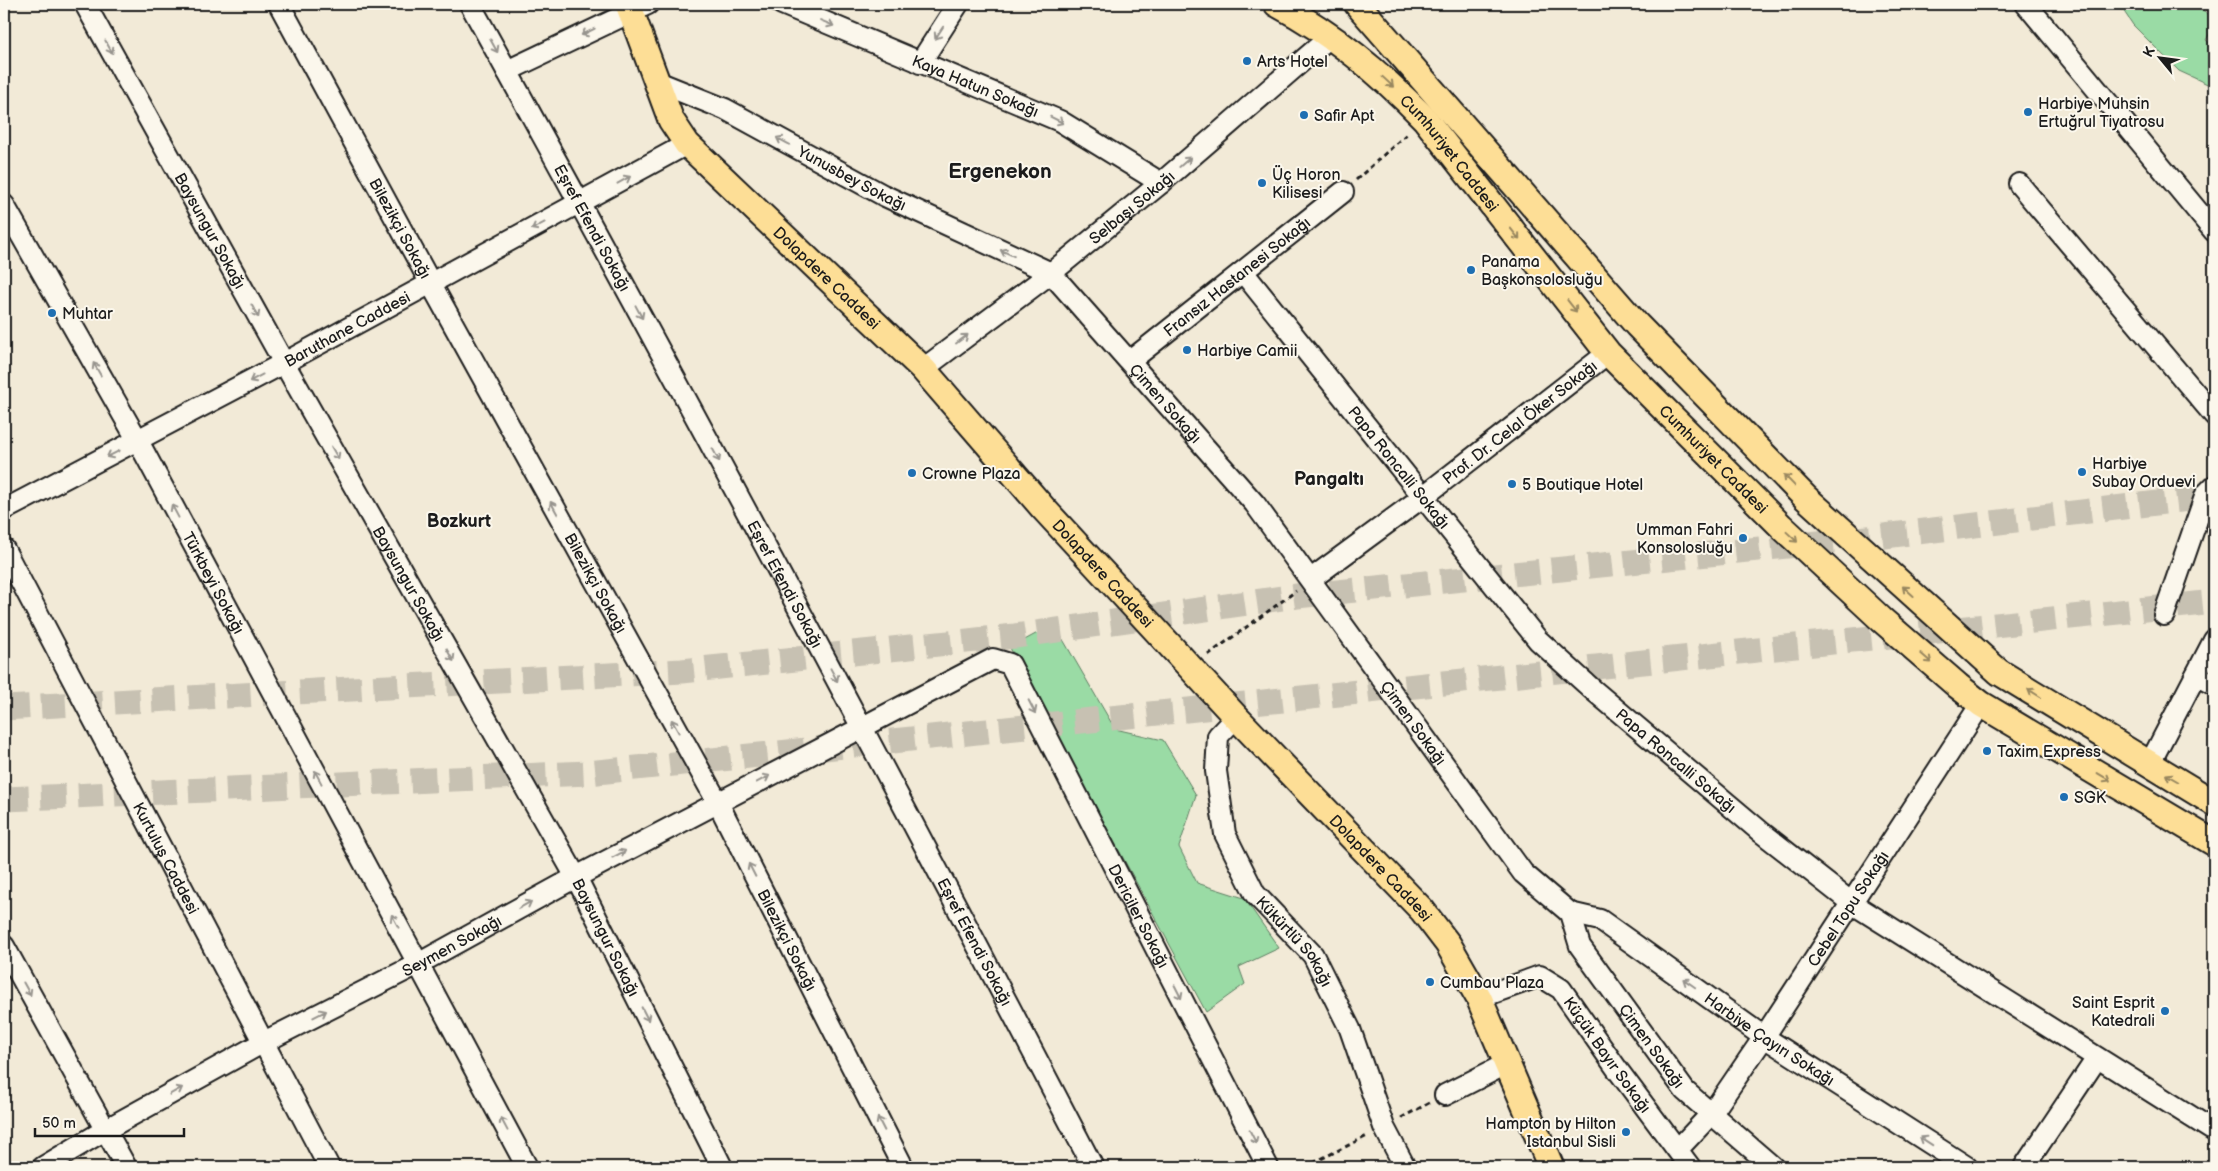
<svg xmlns="http://www.w3.org/2000/svg" width="2218" height="1171" font-family="'Balsamiq Sans',sans-serif">
	<style>
		.green { fill: #9adba5; stroke: #5b7c60 }
		.lines { fill: none; stroke-linecap: round; stroke-linejoin: round }
		.major-tunnel { stroke: #c7c1b2; stroke-width: 25; stroke-dasharray: 25 12; stroke-linecap: butt }
		.minor-casing { stroke: #1c1c1c; stroke-width: 24 }
		.major-casing { stroke: #1c1c1c; stroke-width: 29 }
		.path { stroke: #1c1c1c; stroke-width: 3; stroke-dasharray: 5 4; stroke-linecap: butt }
		.minor { stroke: #fbf7ec; stroke-width: 20 }
		.major { stroke: #fdde96; stroke-width: 25 }
		.oneway { stroke: #97948e }
		.oneway2 { stroke: #98875f }
		.poi-dot { fill: #1f6fb2; stroke: #fbf7ec; stroke-width: 2 }
		.labels { text-anchor: middle; stroke-width: 4; stroke-linejoin: round; paint-order: stroke }
		.poi-label { font-size: 16px; fill: #1c1c1c; stroke: #fbf7ec; text-anchor: start }
		.street-label { font-size: 16px; fill: #1c1c1c; stroke: #fbf7ec }
		.neighbourhood-label { font-size: 18px; font-weight: bold; fill: #1c1c1c; stroke: #fbf7ec }
		.quarter-label { font-size: 19px; font-weight: bold; fill: #1c1c1c; stroke: #fbf7ec }
		.district-label { font-size: 21px; font-weight: bold; fill: #1c1c1c; stroke: #fbf7ec }
	</style>
	<rect width="100%" height="100%" fill="#f2ead7"/>
	<filter id="ink" filterUnits="userSpaceOnUse"><feTurbulence type="fractalNoise" baseFrequency=".02" numOctaves="2"/><feDisplacementMap in="SourceGraphic" scale="10" xChannelSelector="R" yChannelSelector="G"/><feConvolveMatrix kernelMatrix="1 2 1 2 8 2 1 2 1" color-interpolation-filters="sRGB"/></filter>
	<g filter="url(#ink)">
		<path class="green" d="M 2119,4 L 2194,4 L 2214,18 L 2214,26 L 2206,40 L 2214,47 L 2214,87 L 2179,71 L 2133,25 Z
			M 1054,624 L 1115,729 L 1163,740 L 1196,795 L 1179,847 L 1197,883 L 1244,898 L 1279,948 L 1239,967 L 1245,984 L 1206,1012 L 1010,648 Z"/>
		<g class="lines">
			<path class="major-tunnel" d="M 4,708 L 682,671 L 1015,636 L 1297,596 L 1876,537 L 2214,496
				M 4,799 L 588,773 L 2214,602"/>
			<g class="minor-casing">
				<g id="minor">
					<path id="s1" d="M 85,4 L 284,363 L 576,877 L 722,1167"/>
					<path id="s2" d="M 279,4 L 431,284 L 718,803 L 903,1167"/>
					<path id="s3" d="M 470,4 C 683,389 890,777 1093,1167"/>
					<path id="s4" d="M 782,4 L 1060,121 L 1161,183"/>
					<path d="M 2026,4 L 2214,231"/>
					<path d="M 920,63 L 958,4"/>
					<path d="M 507,71 L 648,4"/>
					<path id="s5" d="M 655,81 L 725,109 L 883,195 L 1051,273 L 1255,504 L 1523,873 L 1570,913 L 1580,946 L 1685,1091 L 1773,1167"/>
					<path d="M 2019,184 L 2214,415"/>
					<path id="s6" d="M 4,205 L 138,441 L 527,1167"/>
					<path id="s7" d="M 1243,272 L 1538,640 L 1592,689 L 1761,832 L 1853,904 L 2214,1131"/>
					<path id="s8" d="M 1130,361 L 1343,192"/>
					<path id="s9" d="M 923,369 L 1051,273 L 1161,183 L 1331,36"/>
					<path id="s10" d="M 4,510 L 284,363 L 687,144"/>
					<path id="s11" d="M 4,549 L 329,1167"/>
					<path id="s12" d="M 1311,579 L 1424,496 L 1608,353"/>
					<path d="M 2164,615 L 2206,494 L 2214,486"/>
					<path d="M 2196,675 L 2214,685"/>
					<path id="s13" d="M 1236,717 L 1218,736 L 1216,771 L 1225,834 L 1255,894 L 1313,955 L 1350,1029 L 1384,1127 L 1405,1167"/>
					<path d="M 2149,765 L 2214,640"/>
					<path id="s14" d="M 1570,913 L 1600,920 L 1764,1037 L 1967,1167"/>
					<path d="M 4,946 L 126,1167"/>
					<path id="s15" d="M 1479,998 L 1540,976 L 1561,989 L 1617,1069 L 1690,1167"/>
					<path d="M 1445,1095 L 1506,1064"/>
					<path id="s16" d="M 1678,1149 L 1712,1113 L 1764,1037 L 1981,704"/>
					<path id="s17" d="M 43,1167 L 105,1130 L 262,1043 L 418,964 L 576,877 L 993,659 L 1010,664 L 1268,1167"/>
					<path d="M 2024,1167 L 2097,1058"/>
				</g>
			</g>
			<g class="major-casing">
				<g id="major">
					<path id="s18" d="M 628,4 L 671,120 L 687,144 L 923,369 L 1043,508 L 1236,717 L 1422,910 L 1448,944 L 1479,998 L 1551,1167"/>
					<path id="s19" d="M 1277,4 C 1335,35 1379,72 1425,119 L 1608,353 L 1781,526 L 1882,620 L 1958,686 L 1981,704 L 2214,843"/>
					<path d="M 1357,4 L 1637,325 L 1805,497 L 1999,672 L 2214,803"/>
				</g>
			</g>
			<path class="path" d="M 1356,180 L 1409,132
				M 1208,655 L 1296,591
				M 1401,1118 L 1429,1103
				M 1305,1167 L 1367,1136"/>
			<use href="#minor" class="minor"/>
			<use href="#major" class="major"/>
		</g>
		<defs><path id="oneway-shaft" d="M-6 0H5M1.5-3L5.5 0L1.5 3" fill="none" stroke-width="1.6" stroke-linecap="round" stroke-linejoin="round" transform="scale(1.25)"/></defs>
		<g class="oneway">
			<use href="#oneway-shaft" transform="translate(827 23) rotate(23)"/>
			<use href="#oneway-shaft" transform="translate(588 32) rotate(154)"/>
			<use href="#oneway-shaft" transform="translate(939 33) rotate(123)"/>
			<use href="#oneway-shaft" transform="translate(494 46) rotate(61)"/>
			<use href="#oneway-shaft" transform="translate(109 47) rotate(61)"/>
			<use href="#oneway-shaft" transform="translate(1057 120) rotate(26)"/>
			<use href="#oneway-shaft" transform="translate(783 141) rotate(-152)"/>
			<use href="#oneway-shaft" transform="translate(1185 162) rotate(-41)"/>
			<use href="#oneway-shaft" transform="translate(624 180) rotate(-29)"/>
			<use href="#oneway-shaft" transform="translate(538 226) rotate(152)"/>
			<use href="#oneway-shaft" transform="translate(1007 253) rotate(-155)"/>
			<use href="#oneway-shaft" transform="translate(255 311) rotate(61)"/>
			<use href="#oneway-shaft" transform="translate(639 312) rotate(62)"/>
			<use href="#oneway-shaft" transform="translate(962 339) rotate(-37)"/>
			<use href="#oneway-shaft" transform="translate(97 369) rotate(-120)"/>
			<use href="#oneway-shaft" transform="translate(256 378) rotate(152)"/>
			<use href="#oneway-shaft" transform="translate(335 453) rotate(60)"/>
			<use href="#oneway-shaft" transform="translate(113 454) rotate(153)"/>
			<use href="#oneway-shaft" transform="translate(716 455) rotate(62)"/>
			<use href="#oneway-shaft" transform="translate(554 508) rotate(-119)"/>
			<use href="#oneway-shaft" transform="translate(175 511) rotate(-118)"/>
			<use href="#oneway-shaft" transform="translate(450 655) rotate(60)"/>
			<use href="#oneway-shaft" transform="translate(834 675) rotate(62)"/>
			<use href="#oneway-shaft" transform="translate(1032 707) rotate(63)"/>
			<use href="#oneway-shaft" transform="translate(675 726) rotate(-119)"/>
			<use href="#oneway-shaft" transform="translate(318 777) rotate(-118)"/>
			<use href="#oneway-shaft" transform="translate(763 779) rotate(-28)"/>
			<use href="#oneway-shaft" transform="translate(619 854) rotate(-28)"/>
			<use href="#oneway-shaft" transform="translate(752 870) rotate(-117)"/>
			<use href="#oneway-shaft" transform="translate(525 905) rotate(-29)"/>
			<use href="#oneway-shaft" transform="translate(395 921) rotate(-118)"/>
			<use href="#oneway-shaft" transform="translate(1689 983) rotate(-145)"/>
			<use href="#oneway-shaft" transform="translate(27 989) rotate(61)"/>
			<use href="#oneway-shaft" transform="translate(1178 992) rotate(63)"/>
			<use href="#oneway-shaft" transform="translate(320 1014) rotate(-27)"/>
			<use href="#oneway-shaft" transform="translate(645 1014) rotate(63)"/>
			<use href="#oneway-shaft" transform="translate(176 1091) rotate(-29)"/>
			<use href="#oneway-shaft" transform="translate(504 1124) rotate(-118)"/>
			<use href="#oneway-shaft" transform="translate(881 1124) rotate(-117)"/>
			<use href="#oneway-shaft" transform="translate(1253 1137) rotate(63)"/>
			<use href="#oneway-shaft" transform="translate(1926 1141) rotate(-147)"/>
		</g>
		<g class="oneway2">
			<use href="#oneway-shaft" transform="translate(1388 82) rotate(43)"/>
			<use href="#oneway-shaft" transform="translate(1515 234) rotate(52)"/>
			<use href="#oneway-shaft" transform="translate(1572 306) rotate(52)"/>
			<use href="#oneway-shaft" transform="translate(1789 480) rotate(-134)"/>
			<use href="#oneway-shaft" transform="translate(1792 537) rotate(43)"/>
			<use href="#oneway-shaft" transform="translate(1908 591) rotate(-138)"/>
			<use href="#oneway-shaft" transform="translate(1926 658) rotate(41)"/>
			<use href="#oneway-shaft" transform="translate(2034 693) rotate(-148)"/>
			<use href="#oneway-shaft" transform="translate(2104 777) rotate(31)"/>
			<use href="#oneway-shaft" transform="translate(2172 778) rotate(-150)"/>
		</g>
	</g>
	<g class="poi-dot">
		<circle cx="1247" cy="61" r="5"/>
		<circle cx="2028" cy="112" r="5"/>
		<circle cx="1304" cy="115" r="5"/>
		<circle cx="1262" cy="183" r="5"/>
		<circle cx="1471" cy="270" r="5"/>
		<circle cx="52" cy="313" r="5"/>
		<circle cx="1187" cy="350" r="5"/>
		<circle cx="2082" cy="472" r="5"/>
		<circle cx="912" cy="473" r="5"/>
		<circle cx="1512" cy="484" r="5"/>
		<circle cx="1743" cy="538" r="5"/>
		<circle cx="1987" cy="751" r="5"/>
		<circle cx="2064" cy="797" r="5"/>
		<circle cx="1430" cy="982" r="5"/>
		<circle cx="2165" cy="1011" r="5"/>
		<circle cx="1626" cy="1132" r="5"/>
	</g>
	<g class="labels">
		<g class="poi-label">
			<text x="1257" y="67">Arts Hotel</text>
			<text x="2038" y="109">Harbiye Muhsin<tspan x="2038" dy="18">Ertuğrul Tiyatrosu</tspan></text>
			<text x="1314" y="121">Safir Apt</text>
			<text x="1272" y="180">Üç Horon<tspan x="1272" dy="18">Kilisesi</tspan></text>
			<text x="1481" y="267">Panama<tspan x="1481" dy="18">Başkonsolosluğu</tspan></text>
			<text x="62" y="319">Muhtar</text>
			<text x="1197" y="356">Harbiye Camii</text>
			<text x="2092" y="469">Harbiye<tspan x="2092" dy="18">Subay Orduevi</tspan></text>
			<text x="922" y="479">Crowne Plaza</text>
			<text x="1522" y="490">5 Boutique Hotel</text>
			<text x="1733" y="535" text-anchor="end">Umman Fahri<tspan x="1733" dy="18">Konsolosluğu</tspan></text>
			<text x="1997" y="757">Taxim Express</text>
			<text x="2074" y="803">SGK</text>
			<text x="1440" y="988">Cumbau Plaza</text>
			<text x="2155" y="1008" text-anchor="end">Saint Esprit<tspan x="2155" dy="18">Katedrali</tspan></text>
			<text x="1616" y="1129" text-anchor="end">Hampton by Hilton<tspan x="1616" dy="18">Istanbul Sisli</tspan></text>
		</g>
		<g class="street-label">
			<text dy="6" stroke="none"><textPath href="#s4" startOffset="210">Kaya Hatun Sokağı</textPath></text>
			<text dy="6" stroke="none"><textPath href="#s19" startOffset="230">Cumhuriyet Caddesi</textPath></text>
			<text dy="6" stroke="none"><textPath href="#s5" startOffset="220">Yunusbey Sokağı</textPath></text>
			<text dy="6" stroke="none"><textPath href="#s9" startOffset="264">Selbaşı Sokağı</textPath></text>
			<text dy="6" stroke="none"><textPath href="#s3" startOffset="255">Eşref Efendi Sokağı</textPath></text>
			<text dy="6" stroke="none"><textPath href="#s2" startOffset="255">Bilezikçi Sokağı</textPath></text>
			<text dy="6" stroke="none"><textPath href="#s1" startOffset="259">Baysungur Sokağı</textPath></text>
			<text dy="6" stroke="none"><textPath href="#s8" startOffset="136">Fransız Hastanesi Sokağı</textPath></text>
			<text dy="6" stroke="none"><textPath href="#s18" startOffset="346">Dolapdere Caddesi</textPath></text>
			<text dy="6" stroke="none"><textPath href="#s10" startOffset="388">Baruthane Caddesi</textPath></text>
			<text dy="6" stroke="none"><textPath href="#s5" startOffset="614">Çimen Sokağı</textPath></text>
			<text dy="6" stroke="none"><textPath href="#s12" startOffset="261">Prof. Dr. Celal Öker Sokağı</textPath></text>
			<text dy="6" stroke="none"><textPath href="#s19" startOffset="635">Cumhuriyet Caddesi</textPath></text>
			<text dy="6" stroke="none"><textPath href="#s7" startOffset="250">Papa Roncalli Sokağı</textPath></text>
			<text dy="6" stroke="none"><textPath href="#s18" startOffset="751">Dolapdere Caddesi</textPath></text>
			<text dy="6" stroke="none"><textPath href="#s6" startOffset="432">Türkbeyi Sokağı</textPath></text>
			<text dy="6" stroke="none"><textPath href="#s1" startOffset="664">Baysungur Sokağı</textPath></text>
			<text dy="6" stroke="none"><textPath href="#s2" startOffset="660">Bilezikçi Sokağı</textPath></text>
			<text dy="6" stroke="none"><textPath href="#s3" startOffset="660">Eşref Efendi Sokağı</textPath></text>
			<text dy="6" stroke="none"><textPath href="#s5" startOffset="1019">Çimen Sokağı</textPath></text>
			<text dy="6" stroke="none"><textPath href="#s7" startOffset="655">Papa Roncalli Sokağı</textPath></text>
			<text dy="6" stroke="none"><textPath href="#s11" startOffset="349">Kurtuluş Caddesi</textPath></text>
			<text dy="6" stroke="none"><textPath href="#s18" startOffset="1156">Dolapdere Caddesi</textPath></text>
			<text dy="6" stroke="none"><textPath href="#s16" startOffset="295">Cebel Topu Sokağı</textPath></text>
			<text dy="6" stroke="none"><textPath href="#s17" startOffset="1378">Dericiler Sokağı</textPath></text>
			<text dy="6" stroke="none"><textPath href="#s1" startOffset="1069">Baysungur Sokağı</textPath></text>
			<text dy="6" stroke="none"><textPath href="#s2" startOffset="1065">Bilezikçi Sokağı</textPath></text>
			<text dy="6" stroke="none"><textPath href="#s3" startOffset="1065">Eşref Efendi Sokağı</textPath></text>
			<text dy="6" stroke="none"><textPath href="#s13" startOffset="254">Kükürtlü Sokağı</textPath></text>
			<text dy="6" stroke="none"><textPath href="#s17" startOffset="465">Seymen Sokağı</textPath></text>
			<text dy="6" stroke="none"><textPath href="#s14" startOffset="238">Harbiye Çayırı Sokağı</textPath></text>
			<text dy="6" stroke="none"><textPath href="#s5" startOffset="1424">Çimen Sokağı</textPath></text>
			<text dy="6" stroke="none"><textPath href="#s15" startOffset="170">Küçük Bayır Sokağı</textPath></text>
		</g>
		<g class="neighbourhood-label">
			<text x="459" y="527">Bozkurt</text>
		</g>
		<g class="quarter-label">
			<text x="1329" y="485">Pangaltı</text>
		</g>
		<g class="district-label">
			<text x="1000" y="178">Ergenekon</text>
		</g>
	</g>
	<rect width="2218" height="1171" fill="none" stroke="#fbf7ec" stroke-width="20"/>
	<rect x="10" y="10" width="2198" height="1151" fill="none" stroke="#1c1c1c" stroke-width="2" filter="url(#ink)"/>
	<g transform="translate(2160 58) rotate(299)" stroke="#fbf7ec" stroke-width="4" paint-order="stroke">
	<path d="M0-4L9 19L0 12L-9 19Z" fill="#1c1c1c"/>
	<text y="-8" font-size="14" font-weight="bold" text-anchor="middle" fill="#1c1c1c">K</text>
	</g>
	<path d="M35 1128v8h149v-8" fill="none" stroke="#1c1c1c" stroke-width="2.5"/>
	<text x="42" y="1128" font-size="15" fill="#1c1c1c" stroke="#fbf7ec" stroke-width="4" paint-order="stroke">50 m</text>
</svg>
